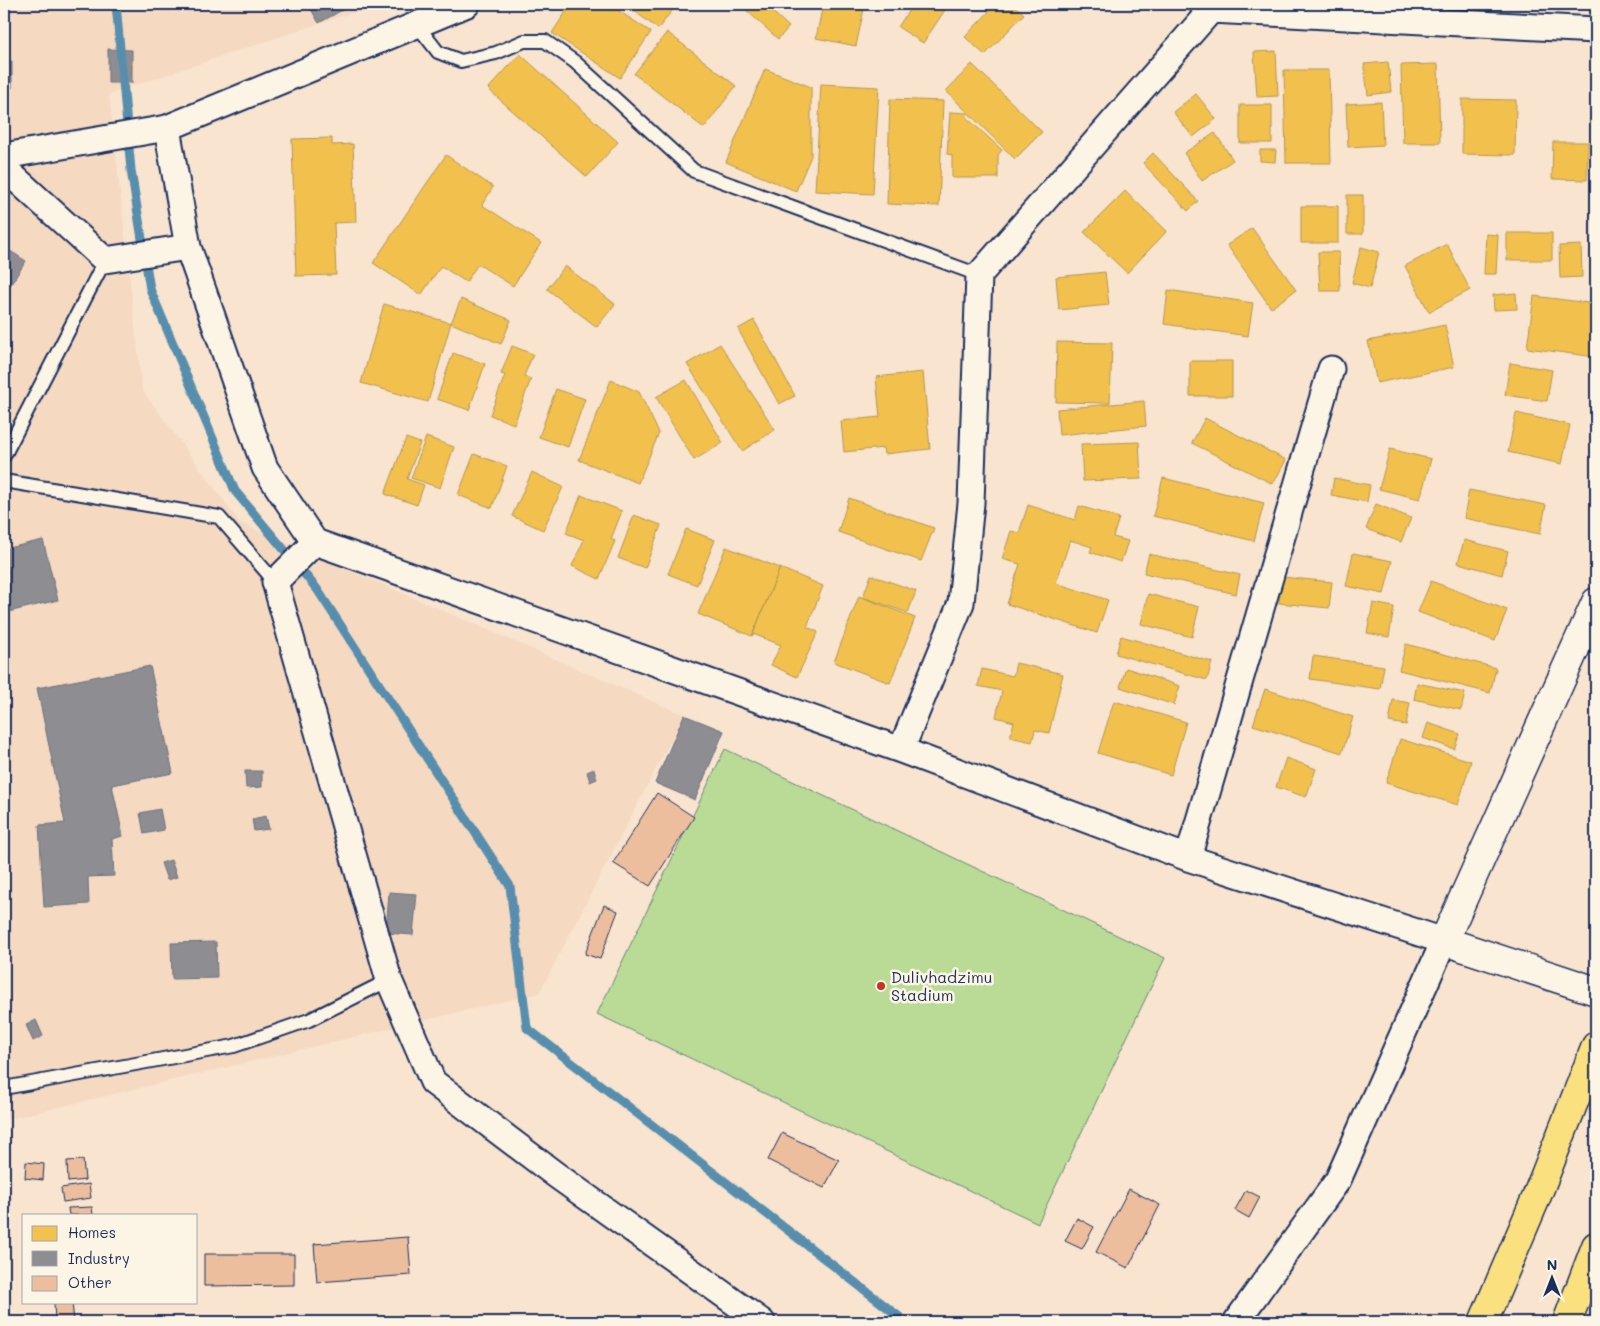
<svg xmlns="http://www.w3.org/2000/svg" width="1600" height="1326" font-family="Mali,sans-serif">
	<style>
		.built { fill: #f5d9c0 }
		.green { fill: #b9db95; stroke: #6a857a }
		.homes { fill: #f2c14e; stroke: #b29553 }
		.industry { fill: #8d8d92; stroke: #6b7182 }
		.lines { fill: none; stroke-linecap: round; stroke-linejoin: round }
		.stream { stroke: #598ead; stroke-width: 9 }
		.building { fill: #edbe9d; stroke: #1b2f5e }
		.lane-casing { stroke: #1b2f5e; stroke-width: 16 }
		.street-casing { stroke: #1b2f5e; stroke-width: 29 }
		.secondary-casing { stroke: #1b2f5e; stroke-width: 31 }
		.highway-casing { stroke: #1b2f5e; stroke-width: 31 }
		.lane { stroke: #fcf5e5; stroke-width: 12 }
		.street { stroke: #fcf5e5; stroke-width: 25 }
		.secondary { stroke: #fcf5e5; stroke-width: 28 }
		.highway { stroke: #fbe080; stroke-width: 28 }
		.poi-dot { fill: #c8321e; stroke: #fcf5e5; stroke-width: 2 }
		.labels { text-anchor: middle; stroke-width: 5; stroke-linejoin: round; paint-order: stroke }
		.poi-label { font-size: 16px; fill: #1b2f5e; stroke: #fcf5e5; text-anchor: start }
	</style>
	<rect width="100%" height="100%" fill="#f8e4cf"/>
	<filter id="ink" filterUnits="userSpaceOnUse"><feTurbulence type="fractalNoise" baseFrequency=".02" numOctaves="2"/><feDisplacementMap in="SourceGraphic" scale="10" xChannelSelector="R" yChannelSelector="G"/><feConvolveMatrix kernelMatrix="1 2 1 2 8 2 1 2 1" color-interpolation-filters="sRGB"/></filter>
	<g filter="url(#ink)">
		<path class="built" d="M 4,4 L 377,4 L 109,94 L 142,390 L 240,523 L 684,715 L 539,993 L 4,1120 Z"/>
		<path class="green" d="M 725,749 L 1165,958 L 1038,1223 L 597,1014 Z"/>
		<path class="homes" d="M 571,4 L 608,4 L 651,32 L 620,78 L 552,33 Z
			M 625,4 L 677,4 L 658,29 Z
			M 749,4 L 764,4 L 789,27 L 778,39 L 745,9 Z
			M 823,4 L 865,4 L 856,46 L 816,38 Z
			M 913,4 L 949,4 L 923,43 L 898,27 Z
			M 996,4 L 1012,4 L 1024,14 L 985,55 L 965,37 Z
			M 667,32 L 736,86 L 704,128 L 634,74 Z
			M 1276,51 L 1278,96 L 1257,97 L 1254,52 Z
			M 520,54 L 618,142 L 587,177 L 488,89 Z
			M 1388,62 L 1391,92 L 1368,95 L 1364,64 Z
			M 972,64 L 1042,132 L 1015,159 L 946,91 Z
			M 1438,64 L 1440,143 L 1403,143 L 1401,65 Z
			M 765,69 L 811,87 L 811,156 L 796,191 L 726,162 Z
			M 1284,70 L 1329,70 L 1331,163 L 1286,163 Z
			M 821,84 L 879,87 L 873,194 L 815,191 Z
			M 1196,94 L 1216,119 L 1193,137 L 1173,112 Z
			M 890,99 L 943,101 L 939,206 L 887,204 Z
			M 1462,99 L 1516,100 L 1515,155 L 1462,154 Z
			M 1381,102 L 1383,145 L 1348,147 L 1346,104 Z
			M 1240,105 L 1272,105 L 1272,143 L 1240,143 Z
			M 950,112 L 967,113 L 967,118 L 1002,150 L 998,155 L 998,178 L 952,178 L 952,155 L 947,154 Z
			M 1215,133 L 1233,160 L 1202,181 L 1184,153 Z
			M 332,138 L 332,145 L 353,144 L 356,222 L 334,223 L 336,275 L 296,276 L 292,139 Z
			M 1553,142 L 1588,142 L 1587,180 L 1552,179 Z
			M 1260,150 L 1276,150 L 1275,162 L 1260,161 Z
			M 1153,153 L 1198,201 L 1188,211 L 1143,163 Z
			M 446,155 L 493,187 L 482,205 L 541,243 L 513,286 L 478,264 L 466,282 L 441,266 L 421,295 L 373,263 Z
			M 1125,191 L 1167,231 L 1127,273 L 1084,232 Z
			M 1347,195 L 1363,195 L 1363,234 L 1347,234 Z
			M 1301,206 L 1338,206 L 1338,243 L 1301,243 Z
			M 1252,228 L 1296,290 L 1271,308 L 1227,245 Z
			M 1507,233 L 1552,233 L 1552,260 L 1507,260 Z
			M 1486,234 L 1498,235 L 1496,274 L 1484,274 Z
			M 1447,244 L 1470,290 L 1429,312 L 1405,266 Z
			M 1581,245 L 1582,277 L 1560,278 L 1559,246 Z
			M 1361,247 L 1379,252 L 1370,288 L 1352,283 Z
			M 1318,252 L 1339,252 L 1340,291 L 1320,291 Z
			M 565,266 L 615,304 L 597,327 L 547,289 Z
			M 1105,272 L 1109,305 L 1059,310 L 1056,277 Z
			M 1168,290 L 1253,303 L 1248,336 L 1164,324 Z
			M 1516,293 L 1517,309 L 1494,310 L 1493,295 Z
			M 1534,296 L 1596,304 L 1596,357 L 1527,348 Z
			M 461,299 L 511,320 L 501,344 L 451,323 Z
			M 384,304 L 451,323 L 428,402 L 361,383 Z
			M 754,320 L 795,396 L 779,404 L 738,329 Z
			M 1445,325 L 1454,367 L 1377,383 L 1368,341 Z
			M 1057,342 L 1112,343 L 1110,403 L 1056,402 Z
			M 720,344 L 775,430 L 742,451 L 687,364 Z
			M 512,346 L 533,354 L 524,376 L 531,379 L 514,424 L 490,415 L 505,375 L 501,374 Z
			M 453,353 L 485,364 L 469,410 L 437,399 Z
			M 1190,361 L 1232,361 L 1232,396 L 1190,396 Z
			M 1510,363 L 1552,370 L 1547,401 L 1505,395 Z
			M 923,372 L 930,449 L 884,454 L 883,448 L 844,452 L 841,421 L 880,417 L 876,377 Z
			M 611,380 L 639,392 L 659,433 L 638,483 L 579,460 Z
			M 686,380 L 723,443 L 694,460 L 656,397 Z
			M 556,389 L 585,399 L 568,447 L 539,437 Z
			M 1144,401 L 1146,426 L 1059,435 L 1057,409 Z
			M 1516,413 L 1570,425 L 1562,464 L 1508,452 Z
			M 1205,418 L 1286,460 L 1273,484 L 1192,443 Z
			M 426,437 L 454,447 L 440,488 L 411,478 Z
			M 406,438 L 420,443 L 407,479 L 424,485 L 417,505 L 385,494 Z
			M 1139,442 L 1141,479 L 1083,481 L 1081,444 Z
			M 1390,449 L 1431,459 L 1420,499 L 1379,489 Z
			M 474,454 L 507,466 L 492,508 L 458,495 Z
			M 532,472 L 563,487 L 543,530 L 512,516 Z
			M 1163,478 L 1264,503 L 1254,541 L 1153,516 Z
			M 1334,478 L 1370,485 L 1367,502 L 1331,495 Z
			M 1469,490 L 1546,505 L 1540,534 L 1464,518 Z
			M 581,495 L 622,511 L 611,539 L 615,541 L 599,579 L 572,566 L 584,540 L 566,533 Z
			M 849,498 L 934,528 L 921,561 L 838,532 Z
			M 1376,504 L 1411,518 L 1401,542 L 1366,529 Z
			M 1028,505 L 1075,520 L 1079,506 L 1119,518 L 1113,537 L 1128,541 L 1121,562 L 1090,552 L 1092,547 L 1070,540 L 1056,583 L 1108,600 L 1097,633 L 1007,604 L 1020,564 L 1002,559 L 1011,531 L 1019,533 Z
			M 634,515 L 661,525 L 645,568 L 618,558 Z
			M 686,529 L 715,540 L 697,585 L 668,574 Z
			M 1464,540 L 1508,551 L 1502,575 L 1458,563 Z
			M 726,547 L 780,568 L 752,636 L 698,614 Z
			M 1353,553 L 1392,561 L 1384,594 L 1346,586 Z
			M 1149,554 L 1240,575 L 1236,594 L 1144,573 Z
			M 780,568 L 823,586 L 807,627 L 818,632 L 797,677 L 771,665 L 781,645 L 753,634 Z
			M 871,575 L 916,591 L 908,613 L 863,597 Z
			M 1282,577 L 1332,582 L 1329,608 L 1279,603 Z
			M 1431,581 L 1507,610 L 1495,641 L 1418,612 Z
			M 1148,594 L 1199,607 L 1192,637 L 1141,624 Z
			M 859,596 L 915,618 L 890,683 L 834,662 Z
			M 1373,603 L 1394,607 L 1389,637 L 1367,633 Z
			M 1121,636 L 1212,662 L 1207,680 L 1116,654 Z
			M 1406,644 L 1496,668 L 1490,693 L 1399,670 Z
			M 1313,656 L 1384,666 L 1380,689 L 1310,679 Z
			M 1016,663 L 1063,674 L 1049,733 L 1035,730 L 1032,742 L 1010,737 L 1014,722 L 996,717 L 1002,691 L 978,686 L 982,669 L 1013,676 Z
			M 1126,668 L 1180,686 L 1174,705 L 1120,687 Z
			M 1417,683 L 1465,693 L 1461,710 L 1414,699 Z
			M 1265,689 L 1353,717 L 1342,753 L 1253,725 Z
			M 1393,700 L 1410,703 L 1406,725 L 1389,722 Z
			M 1114,701 L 1186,722 L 1171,775 L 1098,753 Z
			M 1428,723 L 1460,734 L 1454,749 L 1423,738 Z
			M 1400,739 L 1471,761 L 1458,805 L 1386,783 Z
			M 1286,758 L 1316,769 L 1306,797 L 1276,787 Z"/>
		<path class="industry" d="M 308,4 L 353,4 L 319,23 Z
			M 108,49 L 132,50 L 132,83 L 108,83 Z
			M 4,61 L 12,61 L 12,88 L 4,88 Z
			M 4,247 L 26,261 L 4,295 Z
			M 43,540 L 58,600 L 4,613 L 4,549 Z
			M 150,666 L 173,773 L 112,785 L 123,836 L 112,839 L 114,876 L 88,877 L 89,904 L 44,907 L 39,825 L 65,823 L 37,688 Z
			M 684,715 L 724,731 L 695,800 L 655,783 Z
			M 594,769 L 597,779 L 590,782 L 587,772 Z
			M 245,771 L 262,771 L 262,787 L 246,788 Z
			M 160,809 L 164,830 L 144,834 L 140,813 Z
			M 266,816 L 269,829 L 254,831 L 252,819 Z
			M 171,860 L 177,877 L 167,880 L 161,863 Z
			M 389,892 L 417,894 L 413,935 L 386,933 Z
			M 216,942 L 217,978 L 172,979 L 171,943 Z
			M 36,1020 L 43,1036 L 33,1041 L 26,1025 Z"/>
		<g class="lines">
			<path class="stream" d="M 116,4 L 131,170 L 150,289 L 235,491 L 317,589 L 510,886 L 527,1028 L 906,1322"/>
		</g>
		<path class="building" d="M 657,793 L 694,817 L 650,886 L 613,863 Z
			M 604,905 L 618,911 L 600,959 L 585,954 Z
			M 782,1133 L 839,1160 L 824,1188 L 768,1160 Z
			M 83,1160 L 85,1180 L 68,1182 L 67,1161 Z
			M 26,1162 L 44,1164 L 43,1180 L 25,1178 Z
			M 89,1184 L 91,1198 L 63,1202 L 61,1188 Z
			M 1129,1189 L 1160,1205 L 1128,1268 L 1096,1252 Z
			M 1246,1190 L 1260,1197 L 1249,1218 L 1235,1210 Z
			M 92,1207 L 93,1215 L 69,1215 L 68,1208 Z
			M 1077,1218 L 1094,1227 L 1082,1249 L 1065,1241 Z
			M 408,1237 L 411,1275 L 317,1282 L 314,1244 Z
			M 204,1254 L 294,1254 L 294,1285 L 204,1286 Z
			M 54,1302 L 72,1302 L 74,1322 L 55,1322 Z"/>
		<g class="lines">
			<g class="lane-casing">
				<path id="lane" d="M 417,25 L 438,52 L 461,61 L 496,53 L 524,41 L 545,41 L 575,62 L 694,171 L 979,275
					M 4,456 L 105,260
					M 4,481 L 219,517 L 275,582
					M 4,1088 L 234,1046 L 309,1020 L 389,980"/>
			</g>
			<g class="street-casing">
				<path id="street" d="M 1202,4 L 1211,10 L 1596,30
					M 167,128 L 188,247 L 265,468 L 315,542 L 901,750 L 1188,858 L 1444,941 L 1338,1180 L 1236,1322
					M 4,156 L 167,128 L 467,4
					M 4,168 L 105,260 L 188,247
					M 315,542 L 275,582 L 389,980 L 433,1082 L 556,1175 L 762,1322
					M 901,750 L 961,603 L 971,503 L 979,275 L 1211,10
					M 1188,858 L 1331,369"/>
			</g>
			<g class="secondary-casing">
				<path id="secondary" d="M 1596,602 L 1444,941 L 1596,991"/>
			</g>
			<g class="highway-casing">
				<path id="highway" d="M 1483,1322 L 1536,1198 L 1596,1046
					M 1567,1322 L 1596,1246"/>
			</g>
			<use href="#lane" class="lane"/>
			<use href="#street" class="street"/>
			<use href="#secondary" class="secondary"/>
			<use href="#highway" class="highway"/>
		</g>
	</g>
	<circle class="poi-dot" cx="881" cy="986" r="5"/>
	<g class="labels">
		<g class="poi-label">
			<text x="891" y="983">Dulivhadzimu<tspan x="891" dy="18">Stadium</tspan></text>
		</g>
	</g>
	<rect width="1600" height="1326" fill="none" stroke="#fcf5e5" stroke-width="20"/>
	<rect x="10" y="10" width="1580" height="1306" fill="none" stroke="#1b2f5e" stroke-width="2" filter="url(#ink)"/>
	<rect x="22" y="1214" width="175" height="90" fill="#fcf5e5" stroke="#a2a6af"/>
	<rect x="32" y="1226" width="25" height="15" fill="#f2c14e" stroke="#a2a6af"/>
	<text x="68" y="1238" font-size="15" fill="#1b2f5e">Homes</text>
	<rect x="32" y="1251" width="25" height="15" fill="#8d8d92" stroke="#a2a6af"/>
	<text x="68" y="1264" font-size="15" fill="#1b2f5e">Industry</text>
	<rect x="32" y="1276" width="25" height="15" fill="#edbe9d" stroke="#a2a6af"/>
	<text x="68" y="1288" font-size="15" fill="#1b2f5e">Other</text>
	<g transform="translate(1552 1278)" stroke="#fcf5e5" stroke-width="4" paint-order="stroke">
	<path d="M0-4L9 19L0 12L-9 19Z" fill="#1b2f5e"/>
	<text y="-8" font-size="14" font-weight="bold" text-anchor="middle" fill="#1b2f5e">N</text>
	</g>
</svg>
